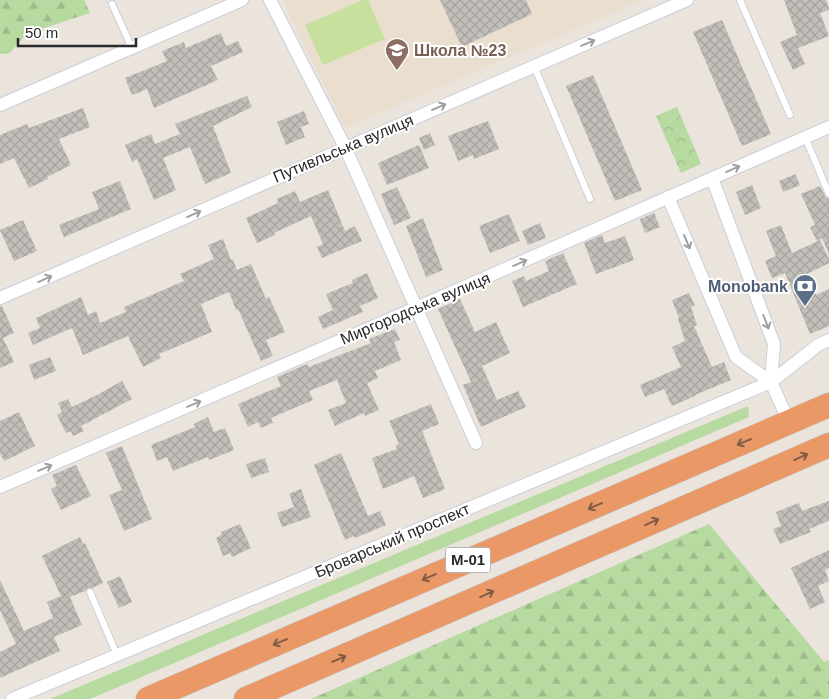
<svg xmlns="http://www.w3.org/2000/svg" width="829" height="699" font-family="Arial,sans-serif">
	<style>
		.education { fill: #eadfce }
		.grass { fill: #b7daa0 }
		.forest { fill: url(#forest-firs) }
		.park { fill: url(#park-crowns) }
		.pitch { fill: #c8e09d }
		.building { fill: url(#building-cross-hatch) }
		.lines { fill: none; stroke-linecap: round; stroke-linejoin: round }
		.lane-casing { stroke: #cbcfd9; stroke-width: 8 }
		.street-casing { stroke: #cbcfd9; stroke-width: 14 }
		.highway-casing { stroke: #c3c3c3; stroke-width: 25 }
		.lane { stroke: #fff; stroke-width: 6 }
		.street { stroke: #fff; stroke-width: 12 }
		.highway { stroke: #eb9867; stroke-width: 24 }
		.oneway { stroke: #9f9f9f }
		.oneway2 { stroke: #805b45 }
		.labels { text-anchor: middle; stroke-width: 4; stroke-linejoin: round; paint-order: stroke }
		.shield { fill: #fff; stroke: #696969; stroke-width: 1 }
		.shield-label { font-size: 15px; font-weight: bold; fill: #292929 }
		.education-label { font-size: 16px; font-weight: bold; fill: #785e54; stroke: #fff; text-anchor: start }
		.street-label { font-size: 16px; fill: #292929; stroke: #fff }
		.service-label { font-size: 16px; font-weight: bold; fill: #4e5e75; stroke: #fff; text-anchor: end }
	</style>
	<defs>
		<pattern id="forest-firs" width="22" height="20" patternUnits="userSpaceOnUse" patternTransform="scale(1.25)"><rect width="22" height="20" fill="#b7daa0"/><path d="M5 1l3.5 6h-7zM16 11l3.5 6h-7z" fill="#9dbb8a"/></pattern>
		<pattern id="park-crowns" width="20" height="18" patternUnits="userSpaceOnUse" patternTransform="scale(1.25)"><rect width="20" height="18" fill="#b7daa0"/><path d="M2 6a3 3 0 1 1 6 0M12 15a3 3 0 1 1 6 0" fill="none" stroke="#9dbb8a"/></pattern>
		<pattern id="building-cross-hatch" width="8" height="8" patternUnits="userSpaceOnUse" patternTransform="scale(1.25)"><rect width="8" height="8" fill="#c2beb9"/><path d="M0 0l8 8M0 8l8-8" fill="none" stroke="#a7a39f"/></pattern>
	</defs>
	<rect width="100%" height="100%" fill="#eae4dd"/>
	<path class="education" d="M 282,0 L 644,0 L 345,128 Z"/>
	<path class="grass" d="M 748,406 L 749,417 L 90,699 L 50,699 Z"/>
	<path class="forest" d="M 0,0 L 84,0 L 90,13 L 26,34 L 10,53 L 0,54 Z
		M 709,524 L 824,662 L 829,660 L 829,699 L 311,699 Z"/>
	<path class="park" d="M 677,107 L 701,164 L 681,173 L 656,116 Z"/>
	<path class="pitch" d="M 363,0 L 368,0 L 385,39 L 323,65 L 305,25 Z"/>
	<path class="building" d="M 440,0 L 526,0 L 532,14 L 462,47 Z
		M 784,0 L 826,0 L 829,8 L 829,10 L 820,13 L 829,36 L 798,48 L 805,64 L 793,70 L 780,42 L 797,35 Z
		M 722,20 L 771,134 L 742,146 L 693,32 Z
		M 221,33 L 226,46 L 238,41 L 243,52 L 211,66 L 218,80 L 154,108 L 147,89 L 132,95 L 125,78 L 167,61 L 162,51 L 184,42 L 186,48 Z
		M 593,75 L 642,190 L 615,201 L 566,86 Z
		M 247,96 L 252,107 L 213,126 L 231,173 L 205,184 L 190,147 L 163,158 L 176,190 L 154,200 L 137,159 L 132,162 L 125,145 L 151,134 L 155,144 L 180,134 L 175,124 Z
		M 83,108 L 90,127 L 59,139 L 71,165 L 47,177 L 48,179 L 29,188 L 14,158 L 0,164 L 0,135 L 27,124 L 29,128 Z
		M 304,111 L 309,124 L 301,127 L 305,137 L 286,145 L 277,122 Z
		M 488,121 L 499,149 L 474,159 L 473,155 L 458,161 L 448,136 Z
		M 430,133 L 435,145 L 424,150 L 419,138 Z
		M 419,145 L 429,168 L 387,185 L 378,163 Z
		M 795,174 L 800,185 L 783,192 L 779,181 Z
		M 120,181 L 131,209 L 64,237 L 59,225 L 99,209 L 92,192 Z
		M 752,185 L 761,208 L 745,215 L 736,192 Z
		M 820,186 L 825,196 L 829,199 L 829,254 L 822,238 L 817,241 L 810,227 L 815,225 L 801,194 Z
		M 397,187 L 411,218 L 394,225 L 381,194 Z
		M 328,190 L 345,231 L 355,226 L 362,241 L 322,258 L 317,247 L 323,244 L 311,216 L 274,233 L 275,235 L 257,243 L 246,218 L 278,203 L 277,199 L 295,191 L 300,202 Z
		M 654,213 L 660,227 L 645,233 L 640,219 Z
		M 509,214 L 520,241 L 490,253 L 479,226 Z
		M 423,218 L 443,270 L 426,277 L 406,226 Z
		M 23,220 L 37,251 L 14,261 L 0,230 Z
		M 540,223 L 546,238 L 528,245 L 522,231 Z
		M 781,225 L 792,253 L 820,240 L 829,259 L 829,263 L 807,274 L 816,295 L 829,289 L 829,326 L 810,334 L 785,273 L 772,278 L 765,261 L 776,256 L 766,231 Z
		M 602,235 L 605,243 L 625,236 L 634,260 L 596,274 L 584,243 Z
		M 223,239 L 231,260 L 233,260 L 237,270 L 251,264 L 266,299 L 269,297 L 285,332 L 266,340 L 273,356 L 261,361 L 238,309 L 236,310 L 229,292 L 201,304 L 212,332 L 159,354 L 161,358 L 143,367 L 128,336 L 83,355 L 72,328 L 33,345 L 28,333 L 40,328 L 36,318 L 81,297 L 88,315 L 96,311 L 100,323 L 126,312 L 124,307 L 184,281 L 180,274 L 214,259 L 208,245 Z
		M 563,253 L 577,284 L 523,307 L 512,281 L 524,276 L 526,281 L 549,271 L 545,261 Z
		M 367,273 L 378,298 L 360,306 L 363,312 L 323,329 L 318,317 L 333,310 L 326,294 L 353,283 L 352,280 Z
		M 689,293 L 695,305 L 691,307 L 697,325 L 694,326 L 712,367 L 724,362 L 731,380 L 695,395 L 695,396 L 672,406 L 664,389 L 645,397 L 640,385 L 681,367 L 672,347 L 685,341 L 678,319 L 679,318 L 672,300 Z
		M 460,299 L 475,332 L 496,322 L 510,353 L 482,366 L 497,400 L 518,391 L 526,407 L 481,427 L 463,385 L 471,382 L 438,309 Z
		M 0,306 L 2,306 L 14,333 L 3,338 L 14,362 L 0,368 Z
		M 395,329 L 400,340 L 394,342 L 401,360 L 375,371 L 378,378 L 367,383 L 379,410 L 365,416 L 364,413 L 335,426 L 328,410 L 346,403 L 337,380 L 309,391 L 313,400 L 271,418 L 273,423 L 261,428 L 258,422 L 248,427 L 238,404 L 281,386 L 277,377 L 307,364 L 309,367 L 371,343 L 369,339 Z
		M 50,357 L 56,371 L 34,380 L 29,365 Z
		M 122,381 L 132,399 L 81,426 L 84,431 L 73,436 L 71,431 L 66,433 L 57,415 L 62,412 L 58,403 L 68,399 L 72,407 L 95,396 Z
		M 431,404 L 439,424 L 422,431 L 445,489 L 423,498 L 414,476 L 383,489 L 372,458 L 397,449 L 396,445 L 399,444 L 389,421 Z
		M 19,412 L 35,446 L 4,461 L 0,453 L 0,421 Z
		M 208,417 L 214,432 L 225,428 L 234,450 L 209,460 L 208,457 L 173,471 L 167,457 L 157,461 L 151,445 L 195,427 L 194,424 Z
		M 122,446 L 152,519 L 124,531 L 109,495 L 122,490 L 106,453 Z
		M 341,453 L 368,516 L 380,511 L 386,525 L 355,538 L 354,536 L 345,540 L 314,465 Z
		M 265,458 L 269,472 L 251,478 L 246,464 Z
		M 76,465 L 91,496 L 61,510 L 51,489 L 57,486 L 52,475 Z
		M 301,489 L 311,517 L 282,527 L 277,513 L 294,507 L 289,494 Z
		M 829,501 L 829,521 L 809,529 L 811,532 L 780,544 L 773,529 L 781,526 L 776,512 L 799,503 L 802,511 Z
		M 240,524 L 251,548 L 232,557 L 230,553 L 223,556 L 216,538 L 222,534 L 221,532 Z
		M 80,537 L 83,544 L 85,543 L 103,583 L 92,588 L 88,588 L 85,591 L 70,597 L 82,625 L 54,637 L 60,651 L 0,678 L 0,652 L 16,644 L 0,610 L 0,580 L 24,631 L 53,618 L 47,602 L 61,596 L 42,556 Z
		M 829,550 L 829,568 L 825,570 L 829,581 L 818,586 L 825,602 L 810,609 L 791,568 Z
		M 120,576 L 132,602 L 119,608 L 107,582 Z"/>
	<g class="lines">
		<g class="lane-casing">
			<path id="lane" d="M 740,0 L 790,115
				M 112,4 L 132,48
				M 534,66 L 590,199
				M 805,137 L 829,194
				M 90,592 L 117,655"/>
		</g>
		<g class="street-casing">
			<path id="street" d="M 270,0 L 345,147 L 476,443
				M 0,105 L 242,0
				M 712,178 L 774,344 L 771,382 L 789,422
				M 668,197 L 736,357 L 771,382
				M 0,298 L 687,0
				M 0,487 L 416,308 L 829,127
				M 12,699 L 771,382 L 818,345 L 829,340"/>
		</g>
		<g class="highway-casing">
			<path id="highway" d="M 148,699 L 829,405
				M 246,699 L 829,445"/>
		</g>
		<use href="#lane" class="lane"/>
		<use href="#street" class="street"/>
		<use href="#highway" class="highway"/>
	</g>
	<defs><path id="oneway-shaft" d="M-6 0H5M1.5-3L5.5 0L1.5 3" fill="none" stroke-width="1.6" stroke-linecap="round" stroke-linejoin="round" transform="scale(1.25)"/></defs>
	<g class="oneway">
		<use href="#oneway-shaft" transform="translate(588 43) rotate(-23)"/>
		<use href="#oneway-shaft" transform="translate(439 107) rotate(-23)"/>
		<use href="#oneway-shaft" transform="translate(733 169) rotate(-24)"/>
		<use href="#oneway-shaft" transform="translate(194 214) rotate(-24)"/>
		<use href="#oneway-shaft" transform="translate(687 242) rotate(67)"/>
		<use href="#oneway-shaft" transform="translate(520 263) rotate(-24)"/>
		<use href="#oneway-shaft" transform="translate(45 279) rotate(-24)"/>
		<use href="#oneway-shaft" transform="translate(766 322) rotate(69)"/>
		<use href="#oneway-shaft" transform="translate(194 404) rotate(-23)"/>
		<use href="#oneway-shaft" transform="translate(45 468) rotate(-23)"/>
	</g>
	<g class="oneway2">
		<use href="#oneway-shaft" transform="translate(744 442) rotate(157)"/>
		<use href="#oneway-shaft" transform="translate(801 457) rotate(-24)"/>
		<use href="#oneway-shaft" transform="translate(595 506) rotate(157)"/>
		<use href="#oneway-shaft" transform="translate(652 522) rotate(-24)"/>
		<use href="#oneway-shaft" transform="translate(429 577) rotate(157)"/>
		<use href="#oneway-shaft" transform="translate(487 594) rotate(-24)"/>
		<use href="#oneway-shaft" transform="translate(280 642) rotate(157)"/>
		<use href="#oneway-shaft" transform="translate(339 659) rotate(-23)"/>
	</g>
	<defs>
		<g id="school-pin" transform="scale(1.25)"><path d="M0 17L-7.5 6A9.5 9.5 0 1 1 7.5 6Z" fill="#8d6e63" stroke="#fff"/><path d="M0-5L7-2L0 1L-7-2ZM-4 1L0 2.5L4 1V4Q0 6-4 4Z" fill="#fff"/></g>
		<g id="bank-pin" transform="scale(1.25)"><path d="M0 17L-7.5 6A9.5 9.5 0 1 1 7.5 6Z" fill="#5c6f8a" stroke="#fff"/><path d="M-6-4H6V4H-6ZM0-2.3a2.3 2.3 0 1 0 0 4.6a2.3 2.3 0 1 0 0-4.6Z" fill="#fff"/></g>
	</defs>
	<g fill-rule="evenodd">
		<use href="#school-pin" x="397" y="50"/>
		<use href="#bank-pin" x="805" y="286"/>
	</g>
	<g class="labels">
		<rect class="shield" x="445.5" y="547.5" width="45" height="25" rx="4"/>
		<g class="shield-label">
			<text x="468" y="565">М-01</text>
		</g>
		<g class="education-label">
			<text x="414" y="56">Школа №23</text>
		</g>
		<g class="street-label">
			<text transform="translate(343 148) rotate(-23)" y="6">Путивльська вулиця</text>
			<text transform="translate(415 308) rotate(-23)" y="6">Миргородська вулиця</text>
			<text transform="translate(392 540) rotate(-23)" y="6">Броварський проспект</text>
		</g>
		<g class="service-label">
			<text x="788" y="292">Monobank</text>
		</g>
	</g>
	<path d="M18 38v8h118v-8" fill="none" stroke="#292929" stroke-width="2.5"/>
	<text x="25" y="38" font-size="15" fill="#292929" stroke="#ffffff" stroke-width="4" paint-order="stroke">50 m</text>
</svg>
